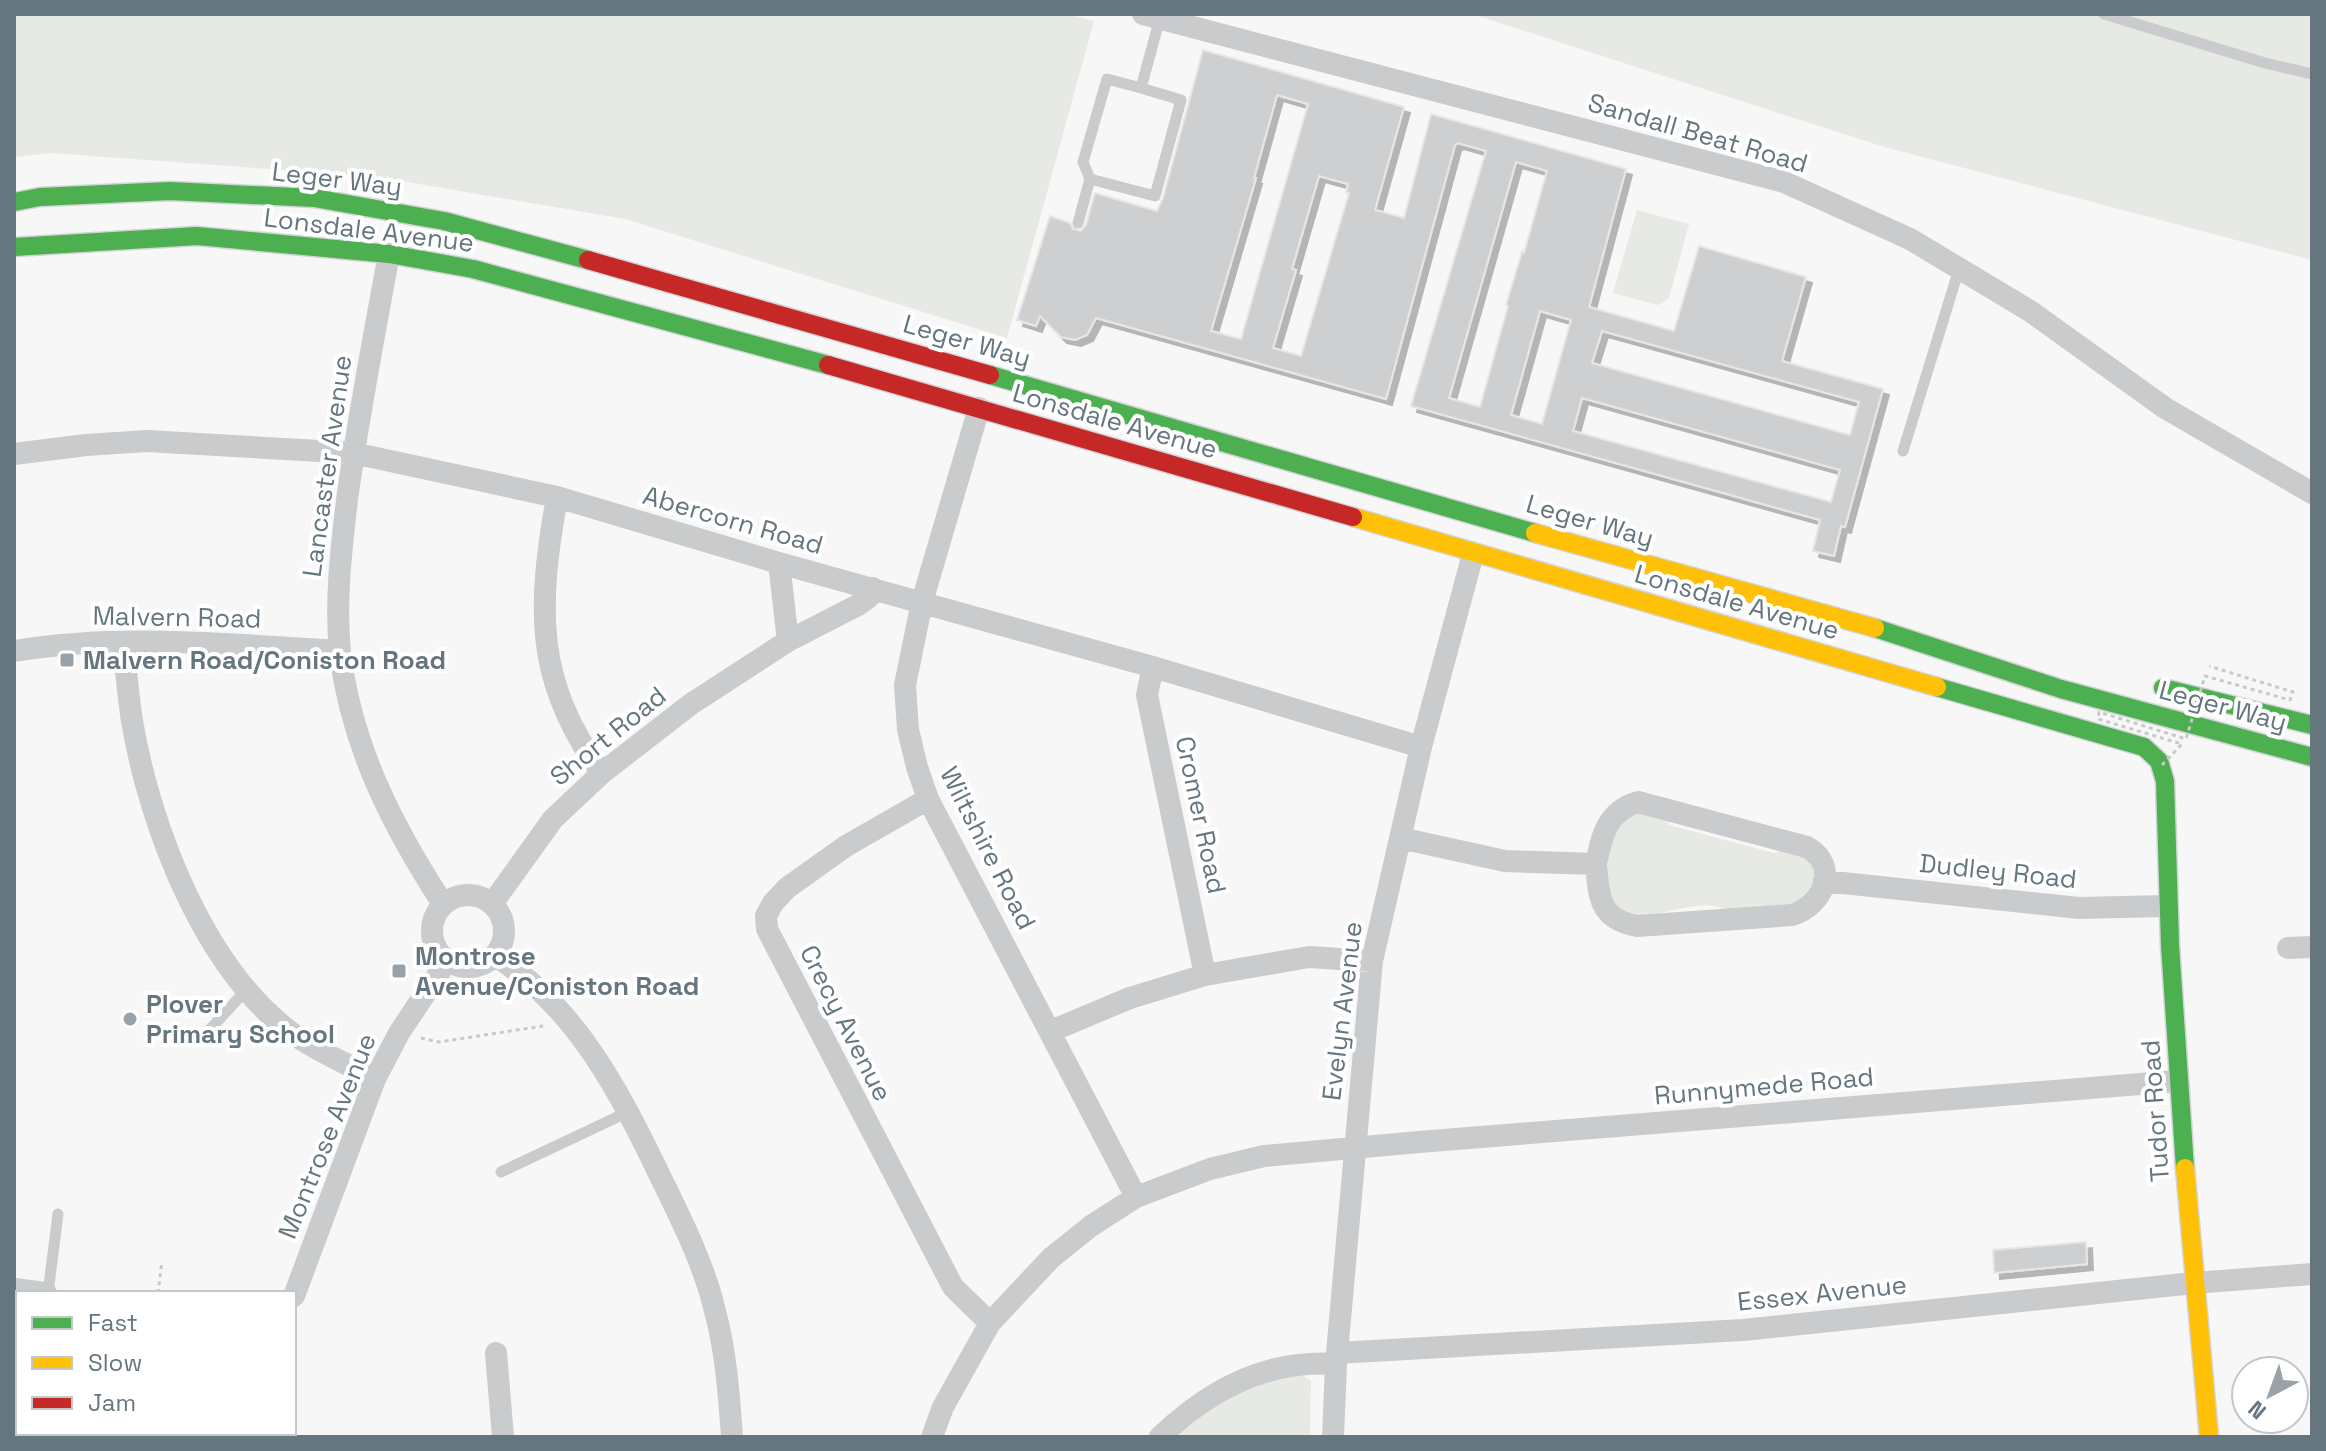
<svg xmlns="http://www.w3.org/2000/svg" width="2326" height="1451" font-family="'Space Grotesk',sans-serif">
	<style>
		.green { fill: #e6e9e4 }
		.building { fill: #cecfd0; stroke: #e6e6e6; stroke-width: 2; fill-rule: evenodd; filter: url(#shadow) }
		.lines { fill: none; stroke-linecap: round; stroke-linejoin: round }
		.fast-casing { stroke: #d3d4d5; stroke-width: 21 }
		.slow-casing { stroke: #d3d4d5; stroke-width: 21 }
		.jam-casing { stroke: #d3d4d5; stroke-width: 21 }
		.path { stroke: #c7c9ca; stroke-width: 3; stroke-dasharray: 4 4; stroke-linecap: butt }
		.lane { stroke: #cacbcc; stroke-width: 11 }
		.street { stroke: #cacbcc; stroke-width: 22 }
		.fast { stroke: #4caf50; stroke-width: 18 }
		.slow { stroke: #ffc107; stroke-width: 18 }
		.jam { stroke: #c62828; stroke-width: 18 }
		.path-bridge { stroke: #c7c9ca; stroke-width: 3; stroke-dasharray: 4 4; stroke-linecap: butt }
		.poi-dot { fill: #98a3a9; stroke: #fff; stroke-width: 3 }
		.labels { text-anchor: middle; stroke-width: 8; stroke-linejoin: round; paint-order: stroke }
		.street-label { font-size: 26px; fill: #65767f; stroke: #fff }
		.poi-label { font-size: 26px; font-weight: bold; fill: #65767f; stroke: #fff; text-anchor: start }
	</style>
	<defs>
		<filter id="shadow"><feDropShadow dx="6" dy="6" stdDeviation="0" flood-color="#0004"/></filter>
	</defs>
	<rect width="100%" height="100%" fill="#f7f7f7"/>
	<path class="green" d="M 14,14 L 1066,14 L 1094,21 L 1007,338 L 625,219 L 378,177 L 51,153 L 14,157 Z
		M 1472,14 L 2312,14 L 2312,260 L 1881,146 Z
		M 1637,210 L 1689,224 L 1669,298 L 1658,305 L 1613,293 Z
		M 1634,812 L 1664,815 L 1669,825 L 1774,853 L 1787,849 C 1814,859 1817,864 1812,893 L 1796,907 L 1728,911 C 1684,885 1594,968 1609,852 C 1612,832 1618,824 1634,812 Z
		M 1300,1373 L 1311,1381 L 1310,1437 L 1175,1437 L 1238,1389 Z"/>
	<path class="building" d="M 1203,50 L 1404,107 L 1375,210 L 1404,218 L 1431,114 L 1626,169 L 1589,307 L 1674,331 L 1699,246 L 1806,277 L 1782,361 L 1883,389 L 1845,527 L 1841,526 L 1834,556 L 1813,551 L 1820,520 L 1411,406 L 1486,151 L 1458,143 L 1455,145 L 1386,399 L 1096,318 L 1087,335 L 1075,340 L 1061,337 L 1040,316 L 1036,326 L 1017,320 L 1050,216 L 1070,223 L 1073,229 L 1081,231 L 1086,225 L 1095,193 L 1157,211 L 1163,198 ZM 1277,95 L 1308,104 L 1241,339 L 1211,331 L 1256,178 L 1254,178 ZM 1516,162 L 1547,171 L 1524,253 L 1522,252 L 1506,305 L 1508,306 L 1480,407 L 1449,398 ZM 1319,176 L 1348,184 L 1346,192 L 1349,193 L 1301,356 L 1273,348 L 1296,270 L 1292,269 ZM 1540,311 L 1571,320 L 1542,424 L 1511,415 ZM 1602,331 L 1859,402 L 1850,435 L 1592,363 ZM 1582,398 L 1840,470 L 1831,502 L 1573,431 Z
		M 2086,1242 L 2087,1264 L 1994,1273 L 1993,1250 Z"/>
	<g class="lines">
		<g class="fast-casing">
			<path id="fast" d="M 14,202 L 40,197 L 170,191 L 314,198 L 444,221 L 588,260
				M 14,247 L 197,236 L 389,254 L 473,269 L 828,365
				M 990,375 L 1535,533
				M 1875,628 L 2061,689 L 2312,757
				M 1937,687 L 2144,747 L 2159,761 L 2165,781 L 2170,945 L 2185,1168
				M 2163,688 L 2312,725"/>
		</g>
		<g class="slow-casing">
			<path id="slow" d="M 1353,517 L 1937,687
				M 1535,533 L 1875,628
				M 2185,1168 L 2209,1437"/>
		</g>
		<g class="jam-casing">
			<path id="jam" d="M 588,260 L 990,375
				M 828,365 L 1353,517"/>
		</g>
		<path class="path" d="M 421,1038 L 439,1042 L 543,1026
			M 158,1293 L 162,1261"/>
		<path class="lane" d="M 2104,14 L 2265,63 L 2312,74
			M 1090,179 L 1155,196 L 1181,100 L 1141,88
			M 1078,223 L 1090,179 L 1083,162 L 1107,79 L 1141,88 L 1160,18
			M 1903,451 L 1959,269
			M 204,1036 L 246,990
			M 501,1172 L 628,1112
			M 48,1293 L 58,1214
			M 162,1437 L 162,1433"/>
		<path class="street" d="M 1143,14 L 1784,182 L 1910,239 L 2030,311 L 2165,408 L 2312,493
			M 389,254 C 374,336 358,418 347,500 C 341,551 335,602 340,652 C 351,746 393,827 443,904
			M 979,408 L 922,602 L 905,685 L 908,730 L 917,767 L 928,799 L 1136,1197
			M 14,454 L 86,445 L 147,441 L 353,453 L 557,497 L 779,563 L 1153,667 L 1421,747
			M 557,497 C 538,604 533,681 602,773
			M 779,563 L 788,641
			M 123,642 C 126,668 128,695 132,721 C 150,828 206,975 299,1038 C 323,1054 350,1065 375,1079
			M 14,651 C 122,633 232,645 340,651
			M 1153,667 L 1147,695 L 1205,975
			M 928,799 L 846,846 L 787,888 L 773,903 L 766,916 L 767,929 L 953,1287 L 990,1323
			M 1400,838 L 1505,861 L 1596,864 C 1602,835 1607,811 1638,802 L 1807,847 C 1840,866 1824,905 1792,915 L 1637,926 C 1599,919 1599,897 1596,864
			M 1824,881 L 2079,908 L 2167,906
			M432 931a36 36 0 1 1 72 0a36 36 0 1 1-72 0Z
			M 492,904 L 553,819 L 602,773 L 691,704 L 788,641 L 858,605 L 869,597 L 873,588
			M 2288,948 L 2312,947
			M 495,956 C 576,1006 620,1093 660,1176 C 681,1219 704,1264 715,1311 C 726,1352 729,1395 732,1437
			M 1051,1031 L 1130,998 L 1205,975 L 1309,957 L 1372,961
			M 14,1289 L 46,1293
			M 294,1296 L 375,1079 L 399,1033 L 447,961
			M 496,1353 L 503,1437
			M 1337,1353 L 1743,1330 L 2194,1283 L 2312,1274
			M 267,1437 L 268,1433
			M 932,1437 L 943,1407 L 990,1323 L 1051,1258 L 1091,1226 L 1136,1197 L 1210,1169 L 1264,1156 L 1419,1142 L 2177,1081
			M 1160,1437 C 1209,1390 1267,1359 1336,1364
			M 1333,1437 L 1336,1364 L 1372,961 L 1421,747 L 1473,554"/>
		<use href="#fast" class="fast"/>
		<use href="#slow" class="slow"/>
		<use href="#jam" class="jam"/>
		<path class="path-bridge" d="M 2162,765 L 2182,744 L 2098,719 L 2099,712 L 2186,739 L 2205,676 L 2290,700 L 2293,692 L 2209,666"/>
	</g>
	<g class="poi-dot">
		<rect x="59" y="652" width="16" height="16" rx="4"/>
		<rect x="391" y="963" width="16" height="16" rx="4"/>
		<circle cx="130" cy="1019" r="8"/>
	</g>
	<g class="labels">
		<g class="street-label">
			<text transform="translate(1698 133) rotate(16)" y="9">Sandall Beat Road</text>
			<text transform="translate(337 179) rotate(7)" y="9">Leger Way</text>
			<text transform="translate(369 230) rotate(7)" y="9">Lonsdale Avenue</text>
			<text transform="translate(967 341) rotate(16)" y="9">Leger Way</text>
			<text transform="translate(1115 421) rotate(16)" y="9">Lonsdale Avenue</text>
			<text transform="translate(327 466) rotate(-82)" y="9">Lancaster Avenue</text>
			<text transform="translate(733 520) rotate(16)" y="9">Abercorn Road</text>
			<text transform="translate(1590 521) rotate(16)" y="9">Leger Way</text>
			<text transform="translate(1737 602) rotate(16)" y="9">Lonsdale Avenue</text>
			<text transform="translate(177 617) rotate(1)" y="9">Malvern Road</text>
			<text transform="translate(2223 706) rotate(15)" y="9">Leger Way</text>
			<text transform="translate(608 736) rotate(-39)" y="9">Short Road</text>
			<text transform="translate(1201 815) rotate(78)" y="9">Cromer Road</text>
			<text transform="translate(988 848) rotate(63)" y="9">Wiltshire Road</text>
			<text transform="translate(1998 871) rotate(6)" y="9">Dudley Road</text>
			<text transform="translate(1342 1011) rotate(-83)" y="9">Evelyn Avenue</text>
			<text transform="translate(846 1023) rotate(63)" y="9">Crecy Avenue</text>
			<text transform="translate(1764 1086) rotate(-5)" y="9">Runnymede Road</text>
			<text transform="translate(2155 1111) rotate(-94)" y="9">Tudor Road</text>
			<text transform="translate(327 1136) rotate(-68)" y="9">Montrose Avenue</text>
			<text transform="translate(1822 1293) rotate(-6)" y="9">Essex Avenue</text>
		</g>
		<g class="poi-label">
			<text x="83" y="669">Malvern Road/Coniston Road</text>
			<text x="415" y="965">Montrose<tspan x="415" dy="30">Avenue/Coniston Road</tspan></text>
			<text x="146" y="1013">Plover<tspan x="146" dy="30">Primary School</tspan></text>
		</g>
	</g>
	<rect width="2326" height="1451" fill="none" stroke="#65767f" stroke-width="32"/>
	<rect x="16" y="1291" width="280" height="144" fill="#ffffff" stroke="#c1c8cc" stroke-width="2"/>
	<rect x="32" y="1317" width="40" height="12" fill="#4caf50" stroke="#c1c8cc" stroke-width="2"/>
	<text x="88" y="1331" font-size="24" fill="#65767f">Fast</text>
	<rect x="32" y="1357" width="40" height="12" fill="#ffc107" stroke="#c1c8cc" stroke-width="2"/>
	<text x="88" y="1371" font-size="24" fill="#65767f">Slow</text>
	<rect x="32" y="1397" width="40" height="12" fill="#c62828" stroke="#c1c8cc" stroke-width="2"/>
	<text x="88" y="1411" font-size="24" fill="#65767f">Jam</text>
	<g transform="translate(2270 1395) rotate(221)"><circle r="38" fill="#ffffff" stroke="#c1c8cc" stroke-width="2"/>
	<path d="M0-6L14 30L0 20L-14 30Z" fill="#98a3a9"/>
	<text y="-12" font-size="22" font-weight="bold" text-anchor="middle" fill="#65767f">N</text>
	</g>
</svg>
